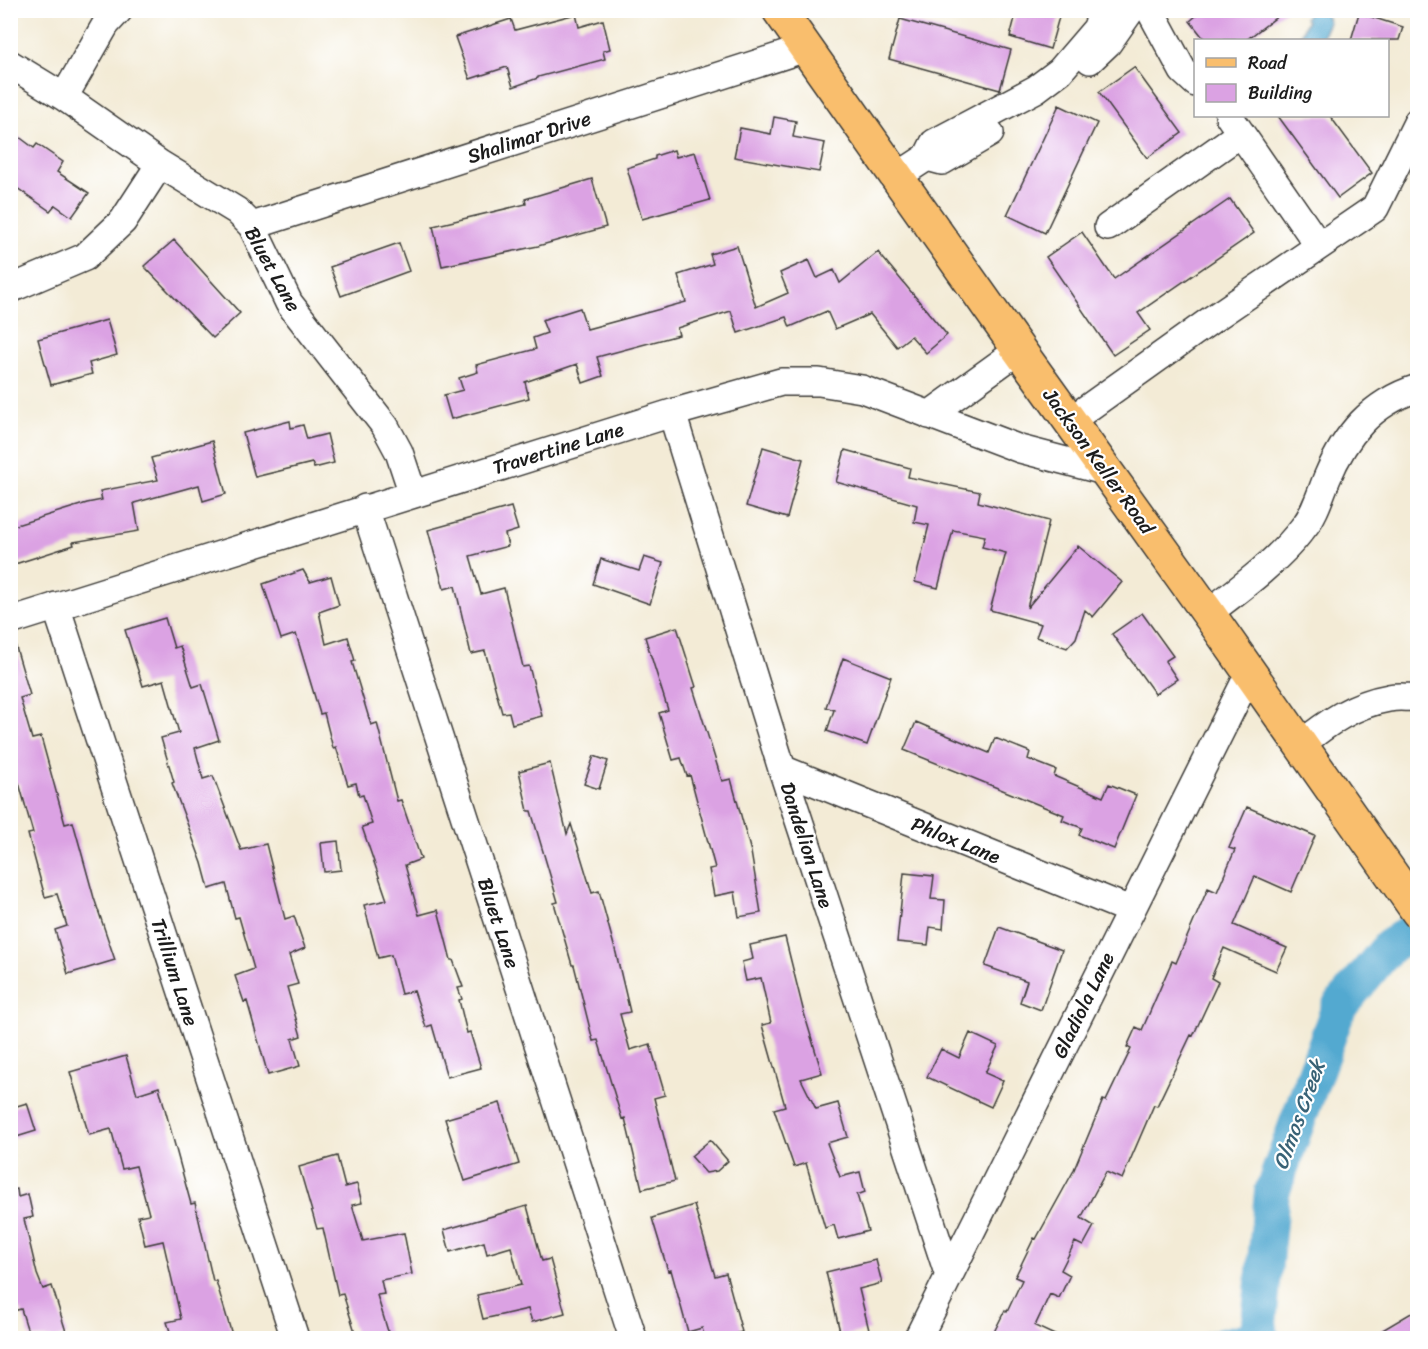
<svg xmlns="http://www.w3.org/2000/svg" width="1428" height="1349" font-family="Sriracha,sans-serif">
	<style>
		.water { fill: #53a9d0; stroke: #386276; stroke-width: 1.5 }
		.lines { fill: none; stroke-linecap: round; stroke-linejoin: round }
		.stream { stroke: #53a9d0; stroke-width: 6 }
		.river { stroke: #53a9d0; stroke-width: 36 }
		.building { fill: #dba2e3 }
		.minor-casing { stroke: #3c3b38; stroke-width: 30 }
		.major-casing { stroke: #3c3b38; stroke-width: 36 }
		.minor { stroke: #fff; stroke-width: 27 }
		.major { stroke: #f9be6d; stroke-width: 33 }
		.labels { text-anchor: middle; stroke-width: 4.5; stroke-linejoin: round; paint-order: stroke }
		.street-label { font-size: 20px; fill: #1c1c1c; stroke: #fff }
		.water-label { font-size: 21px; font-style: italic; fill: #386276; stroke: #fff }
	</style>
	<rect width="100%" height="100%" fill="#fff"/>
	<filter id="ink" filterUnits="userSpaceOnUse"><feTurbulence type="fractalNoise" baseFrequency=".0167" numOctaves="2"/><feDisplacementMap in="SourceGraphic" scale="12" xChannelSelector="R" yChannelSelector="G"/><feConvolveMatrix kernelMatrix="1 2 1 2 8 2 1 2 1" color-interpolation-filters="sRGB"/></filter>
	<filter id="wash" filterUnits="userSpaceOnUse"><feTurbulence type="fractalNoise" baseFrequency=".008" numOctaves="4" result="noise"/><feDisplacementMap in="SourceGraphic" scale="24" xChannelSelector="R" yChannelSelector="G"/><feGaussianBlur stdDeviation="1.35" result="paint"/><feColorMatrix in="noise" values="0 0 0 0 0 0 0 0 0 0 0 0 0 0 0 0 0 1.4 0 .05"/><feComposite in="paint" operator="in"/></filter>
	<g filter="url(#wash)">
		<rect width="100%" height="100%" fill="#f3ebd6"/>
		<path class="water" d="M 1315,11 L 1324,12 L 1329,22 L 1321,40 L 1298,40 L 1307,21 L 1305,18 L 1309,12 Z"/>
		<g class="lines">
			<path class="stream" d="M 1201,1338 L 1205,1335 L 1259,1322"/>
			<path class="river" d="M 1261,1338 L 1259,1322 L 1272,1192 L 1339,1007 L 1389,947 L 1418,926"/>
		</g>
		<g id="blocks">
			<path class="building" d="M 1017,10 L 1061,10 L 1050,49 L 1010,37 Z
				M 1203,10 L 1286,10 L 1246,40 L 1205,40 L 1190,21 Z
				M 1359,13 L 1403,27 L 1399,40 L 1351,40 Z
				M 576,14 L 579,27 L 603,20 L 610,49 L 603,51 L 605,59 L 538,77 L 538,78 L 513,87 L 507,67 L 470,79 L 455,37 L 511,19 L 515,30 Z
				M 900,19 L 1011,50 L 1000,90 L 889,59 Z
				M 1134,67 L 1182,133 L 1147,158 L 1099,92 Z
				M 1059,105 L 1097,123 L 1045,233 L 1007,215 Z
				M 1278,116 L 1330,116 L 1372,173 L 1338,198 Z
				M 774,117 L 796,121 L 793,137 L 825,143 L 819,172 L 734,157 L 740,128 L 771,134 Z
				M 10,130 L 34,148 L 37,144 L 63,162 L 57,172 L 89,193 L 72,217 L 55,205 L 50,211 L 10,183 Z
				M 674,150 L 676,157 L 695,152 L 710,200 L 642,219 L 627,168 L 655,159 L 655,156 Z
				M 592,179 L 606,227 L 538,246 L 442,266 L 433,226 L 526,204 L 525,199 Z
				M 1230,199 L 1254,233 L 1138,313 L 1150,330 L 1113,355 L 1046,257 L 1082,232 L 1114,279 Z
				M 174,240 L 240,313 L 213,338 L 144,266 Z
				M 399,243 L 409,271 L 341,296 L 330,267 Z
				M 737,246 L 756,307 L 788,293 L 780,273 L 809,260 L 817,278 L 834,270 L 840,283 L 878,252 L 947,335 L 926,353 L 911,336 L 897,347 L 870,314 L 835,329 L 827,311 L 790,327 L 786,317 L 738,333 L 731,311 L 677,328 L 679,335 L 597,357 L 603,376 L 583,383 L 577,364 L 525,382 L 529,398 L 451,419 L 444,395 L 463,390 L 459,378 L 478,372 L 476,365 L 536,349 L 533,338 L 547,333 L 542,320 L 580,308 L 587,329 L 686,302 L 678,275 L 713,264 L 710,254 Z
				M 107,320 L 117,355 L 89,363 L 92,374 L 51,385 L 38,339 Z
				M 290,421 L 291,428 L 303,425 L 307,439 L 327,434 L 334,463 L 314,468 L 312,463 L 255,477 L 243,433 Z
				M 212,441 L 226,494 L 203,501 L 199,485 L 134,503 L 139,531 L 73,542 L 74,545 L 15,564 L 10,551 L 10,527 L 87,503 L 102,500 L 100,491 L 158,480 L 151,458 Z
				M 763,447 L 803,459 L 787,518 L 746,506 Z
				M 845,450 L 910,468 L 908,477 L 980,492 L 978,502 L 1049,521 L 1027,608 L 1078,546 L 1122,582 L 1093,617 L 1085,610 L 1076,638 L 1067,648 L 1036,637 L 1041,624 L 990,610 L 1006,553 L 982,547 L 985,536 L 953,530 L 938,588 L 915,582 L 929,525 L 914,522 L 917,505 L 836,482 Z
				M 511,507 L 518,530 L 505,534 L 508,546 L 470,556 L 481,594 L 504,588 L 523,667 L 529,666 L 542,716 L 512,724 L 509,712 L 502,713 L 485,651 L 471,654 L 455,586 L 444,589 L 428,530 Z
				M 644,557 L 663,563 L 650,604 L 593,584 L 601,559 L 639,571 Z
				M 303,570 L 310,582 L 331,576 L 339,605 L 319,612 L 326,644 L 348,637 L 355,661 L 352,662 L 371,725 L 377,723 L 397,801 L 401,800 L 421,859 L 405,865 L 419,915 L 438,910 L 451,960 L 453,960 L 463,987 L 458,988 L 462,999 L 459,1000 L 467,1033 L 470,1032 L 481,1068 L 447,1077 L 432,1025 L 426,1027 L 414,991 L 401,994 L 391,955 L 378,958 L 364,905 L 387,900 L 362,827 L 372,824 L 363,795 L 359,796 L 356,783 L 348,785 L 336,747 L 333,748 L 324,713 L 320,714 L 296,634 L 281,639 L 263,584 Z
				M 1142,613 L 1173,656 L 1165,661 L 1177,679 L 1155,694 L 1112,634 Z
				M 165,618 L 174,648 L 180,646 L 193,687 L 202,684 L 219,740 L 195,748 L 203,779 L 213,776 L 241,850 L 266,844 L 285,919 L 294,916 L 305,948 L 289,955 L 298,984 L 287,987 L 301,1036 L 292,1039 L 300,1066 L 268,1075 L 247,1001 L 244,1002 L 235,976 L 254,969 L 239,917 L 235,918 L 226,884 L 209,889 L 202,863 L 172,783 L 174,782 L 161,738 L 179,733 L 164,680 L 143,686 L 125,630 Z
				M 677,627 L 696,687 L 693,688 L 722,781 L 731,779 L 751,852 L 761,913 L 739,917 L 735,892 L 714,896 L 709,869 L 715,868 L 690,775 L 687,776 L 681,758 L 673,760 L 659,713 L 668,710 L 645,637 Z
				M 15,644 L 30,695 L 20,698 L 32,739 L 41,737 L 65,824 L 73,822 L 94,898 L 115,960 L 68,974 L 55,930 L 67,926 L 57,894 L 45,897 L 28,834 L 33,833 L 19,783 L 10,785 L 10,645 Z
				M 843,658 L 891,677 L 867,745 L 827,731 L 834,710 L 826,707 Z
				M 916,722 L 989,753 L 995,738 L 1030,752 L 1028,759 L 1056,770 L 1054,776 L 1103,797 L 1109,784 L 1136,795 L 1114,849 L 1079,835 L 1082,828 L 1062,820 L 1064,815 L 904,750 Z
				M 594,756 L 608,761 L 599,789 L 584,784 Z
				M 550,763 L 567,834 L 571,824 L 592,893 L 599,891 L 616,953 L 630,1012 L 620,1014 L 630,1050 L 650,1044 L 665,1095 L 654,1098 L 675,1181 L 642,1189 L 625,1118 L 622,1119 L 598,1040 L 593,1041 L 574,965 L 572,965 L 554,903 L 558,902 L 531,811 L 528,811 L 519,771 Z
				M 1247,807 L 1315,836 L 1291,892 L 1255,876 L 1234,925 L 1287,948 L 1276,971 L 1224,948 L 1211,978 L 1218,982 L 1193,1036 L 1191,1035 L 1157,1106 L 1154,1105 L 1122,1179 L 1106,1172 L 1081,1218 L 1094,1226 L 1083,1246 L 1075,1242 L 1061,1270 L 1070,1275 L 1059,1298 L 1050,1294 L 1035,1326 L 1061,1338 L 991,1338 L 1005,1310 L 1007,1312 L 1022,1280 L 1015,1277 L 1034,1238 L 1036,1239 L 1073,1172 L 1103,1100 L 1106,1101 L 1131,1049 L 1127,1047 L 1136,1027 L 1142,1030 L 1172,961 L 1176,963 L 1208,888 L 1217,892 L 1235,850 L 1229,848 Z
				M 338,841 L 341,870 L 324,872 L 321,843 Z
				M 904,873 L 934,876 L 931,899 L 945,900 L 943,929 L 930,927 L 928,945 L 897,942 Z
				M 999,927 L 1062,950 L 1041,1010 L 1020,1002 L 1027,981 L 985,966 Z
				M 785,937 L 804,1013 L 822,1073 L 801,1079 L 816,1109 L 838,1103 L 848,1137 L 827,1143 L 840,1177 L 860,1172 L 865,1192 L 857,1195 L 868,1231 L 838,1239 L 834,1225 L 825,1228 L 806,1163 L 794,1167 L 774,1109 L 785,1106 L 762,1025 L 771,1023 L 761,978 L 746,981 L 742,962 L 753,959 L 750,945 Z
				M 970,1033 L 998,1046 L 985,1073 L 1003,1081 L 991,1107 L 927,1077 L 941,1049 L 959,1058 Z
				M 126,1056 L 137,1094 L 159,1087 L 191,1204 L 195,1203 L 213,1281 L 216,1281 L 233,1338 L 172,1338 L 167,1322 L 181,1319 L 163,1241 L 145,1245 L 138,1216 L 149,1214 L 136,1166 L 122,1169 L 111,1129 L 89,1135 L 70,1072 Z
				M 27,1103 L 36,1131 L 10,1139 L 10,1108 Z
				M 500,1103 L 519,1164 L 465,1181 L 445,1119 Z
				M 710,1140 L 728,1161 L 717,1171 L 706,1173 L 691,1156 Z
				M 337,1156 L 345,1187 L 357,1184 L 362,1203 L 352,1205 L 363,1241 L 404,1233 L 412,1274 L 381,1280 L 384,1294 L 377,1295 L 390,1338 L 357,1338 L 343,1294 L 338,1295 L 323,1228 L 317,1229 L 299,1167 Z
				M 17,1189 L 18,1197 L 28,1194 L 33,1217 L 24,1219 L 37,1274 L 43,1289 L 52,1286 L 67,1335 L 55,1338 L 30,1338 L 21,1309 L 10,1312 L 10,1190 Z
				M 694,1205 L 715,1276 L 726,1273 L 742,1332 L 720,1338 L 705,1338 L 702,1328 L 688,1332 L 671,1270 L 668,1271 L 652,1218 Z
				M 527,1206 L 542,1261 L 550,1259 L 565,1313 L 532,1322 L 528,1309 L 483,1319 L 477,1295 L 521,1285 L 511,1247 L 487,1254 L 484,1242 L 450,1252 L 444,1230 Z
				M 876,1260 L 882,1283 L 859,1289 L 869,1330 L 841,1336 L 826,1272 Z
				M 1418,1309 L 1418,1338 L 1369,1338 Z"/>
		</g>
	</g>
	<g filter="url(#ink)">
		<use href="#blocks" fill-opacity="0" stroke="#3c3b38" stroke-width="1.5"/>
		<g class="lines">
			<g class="minor-casing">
				<path id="minor" d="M 1150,10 L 1183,71 L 1196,83
					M 1090,60 L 1108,43 L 1131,10
					M 10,64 L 64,97 L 160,164 L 237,211 L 252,226 L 289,303 L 385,426 L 399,452 L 413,494
					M 64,97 L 106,24 L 119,10
					M 1229,116 L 1319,246
					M 927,157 L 942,161 L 990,133
					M 898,176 L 927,157 L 934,143 L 1036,89 L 1060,71 L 1096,29 L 1104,10
					M 252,226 L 806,48
					M 1108,227 L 1241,133
					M 10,289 L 85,257 L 123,221 L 160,164
					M 672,413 L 782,769 L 949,1276
					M 929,415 L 1019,350
					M 1071,420 L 1211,320 L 1375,208 L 1418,121
					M 365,508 L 633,1338
					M 56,606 L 295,1338
					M 1208,613 C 1241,588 1278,561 1303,528 C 1315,514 1320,495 1327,478 C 1345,435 1371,403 1418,388
					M 10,621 L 672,413 L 781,382 L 819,382 L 862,389 L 1020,449 L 1108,472
					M 1300,745 C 1327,723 1354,704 1389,698 C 1398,696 1408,698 1418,697
					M 782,769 L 1130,910
					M 918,1338 L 1250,672"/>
			</g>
			<g class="major-casing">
				<path id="major" d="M 779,10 L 1019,350 L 1208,613 L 1418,912"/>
			</g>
			<use href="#minor" class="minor"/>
			<use href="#major" class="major"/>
		</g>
	</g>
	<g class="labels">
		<g class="street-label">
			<text transform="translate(529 137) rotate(-18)" y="7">Shalimar Drive</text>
			<text transform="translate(273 269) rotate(61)" y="7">Bluet Lane</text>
			<text transform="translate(558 448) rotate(-17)" y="7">Travertine Lane</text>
			<text transform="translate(1099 461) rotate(54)" y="7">Jackson Keller Road</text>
			<text transform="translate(956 840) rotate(22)" y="7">Phlox Lane</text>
			<text transform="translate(807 845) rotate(72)" y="7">Dandelion Lane</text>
			<text transform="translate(499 923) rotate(72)" y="7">Bluet Lane</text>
			<text transform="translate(175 972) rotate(72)" y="7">Trillium Lane</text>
			<text transform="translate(1083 1005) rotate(-64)" y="7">Gladiola Lane</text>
		</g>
		<g class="water-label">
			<text transform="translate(1299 1115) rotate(-70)" y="7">Olmos Creek</text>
		</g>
	</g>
	<rect width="1428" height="1349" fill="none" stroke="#fff" stroke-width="36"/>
	<rect x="1194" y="39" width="195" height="78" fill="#ffffff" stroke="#a4a4a4" stroke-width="1.5"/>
	<rect x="1206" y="58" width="30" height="9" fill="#f9be6d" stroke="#a4a4a4" stroke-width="1.5"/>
	<text x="1248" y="69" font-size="18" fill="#1c1c1c">Road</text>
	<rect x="1206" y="84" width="30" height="18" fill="#dba2e3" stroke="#a4a4a4" stroke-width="1.5"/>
	<text x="1248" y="99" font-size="18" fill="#1c1c1c">Building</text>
</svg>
